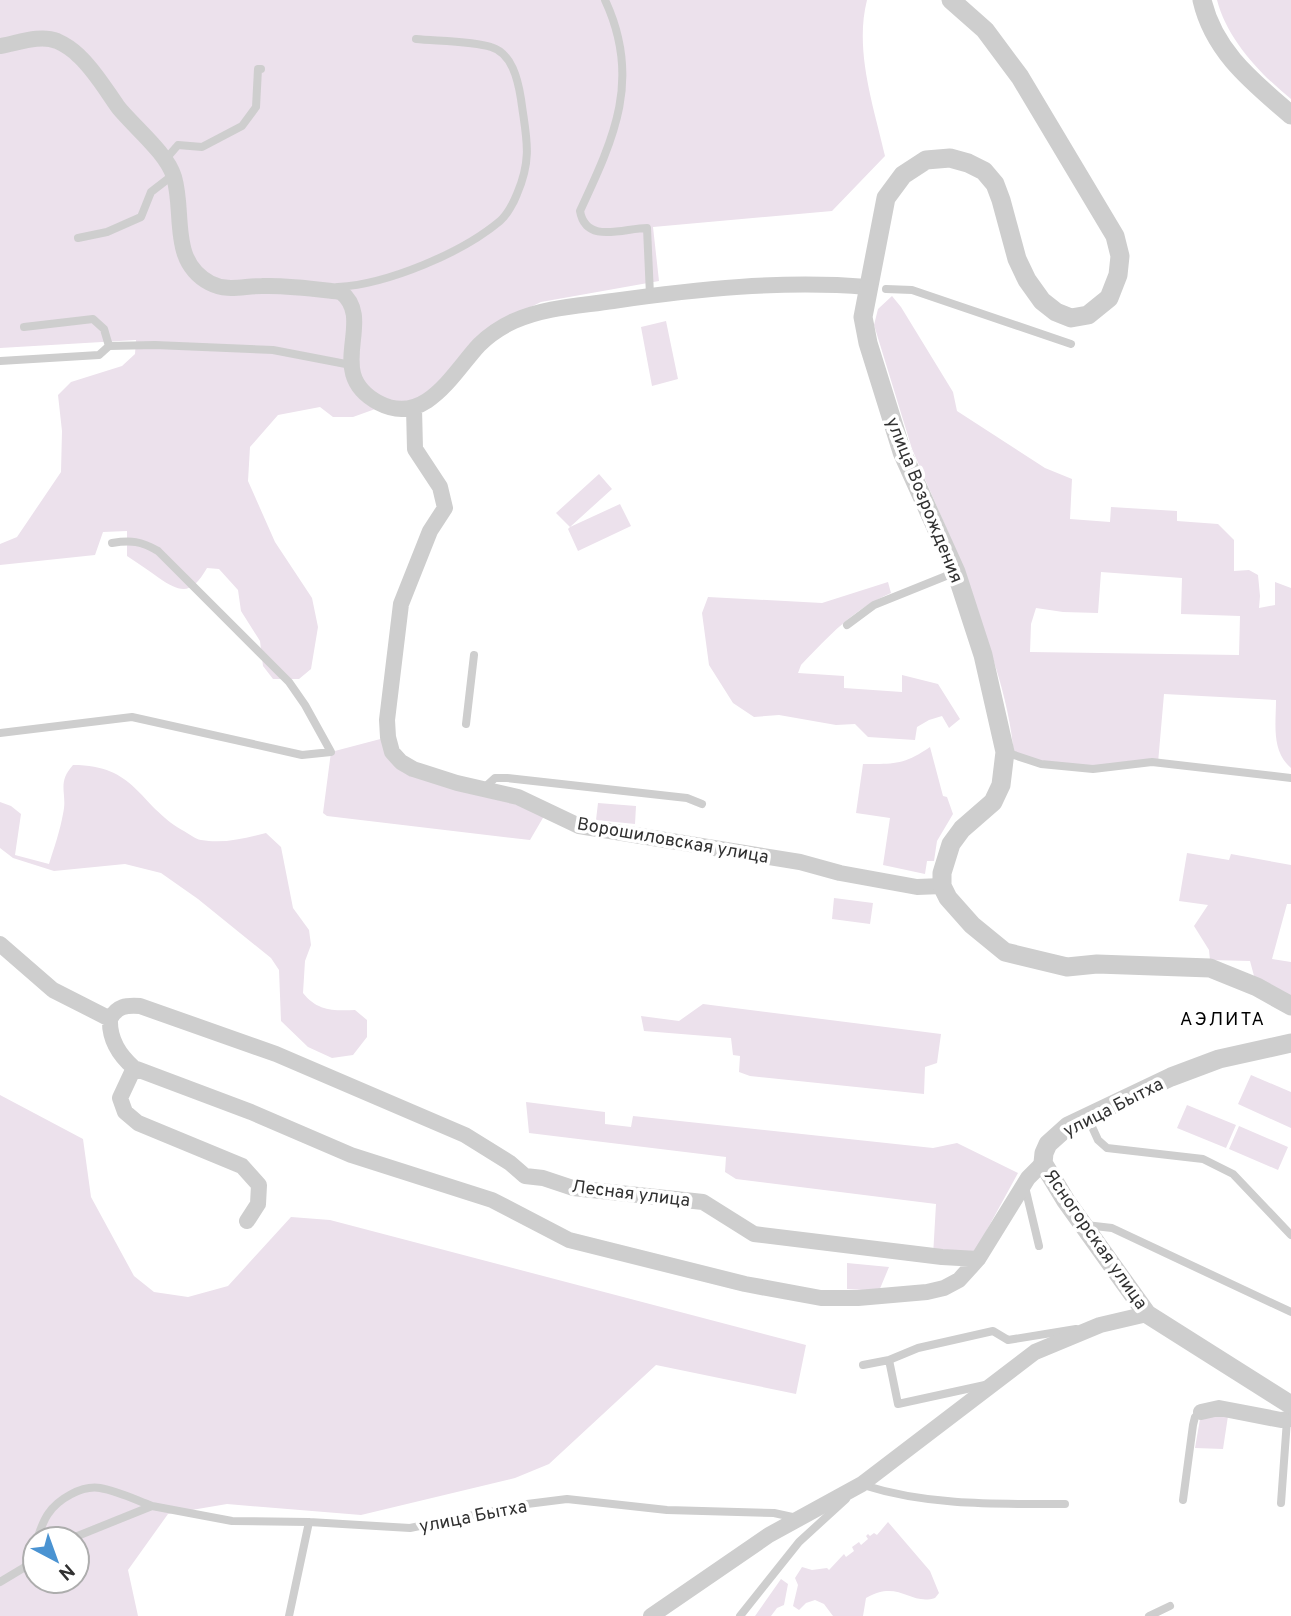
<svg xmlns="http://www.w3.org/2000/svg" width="1291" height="1616" font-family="Overpass,sans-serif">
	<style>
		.green { fill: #ece1ec; fill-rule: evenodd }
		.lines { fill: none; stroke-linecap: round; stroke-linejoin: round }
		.service { stroke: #cecece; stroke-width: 8 }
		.minor { stroke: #cecece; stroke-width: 16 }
		.tertiary { stroke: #cecece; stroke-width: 19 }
		.labels { text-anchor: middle; stroke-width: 7; stroke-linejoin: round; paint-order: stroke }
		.street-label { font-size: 18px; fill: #313131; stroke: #fff }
		.neighbourhood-label { font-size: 19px; letter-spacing: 2px; fill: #000; stroke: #fff }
	</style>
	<rect width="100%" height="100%" fill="#fff"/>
	<path class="green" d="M 0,0 L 867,0 C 854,51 874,107 885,156 L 832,211 L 653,227 L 659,281 L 541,302 L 508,318 L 438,394 L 378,408 L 353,417 L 333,417 L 320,407 L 278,415 L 250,447 L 248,481 L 275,542 L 312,598 L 318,627 L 311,669 L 299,679 L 273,679 L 263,666 L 260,641 L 241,611 L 238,590 L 219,569 L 207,568 C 192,594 182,594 159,578 C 149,571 138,563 127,556 L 127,531 L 103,532 L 95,555 L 0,565 L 0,544 L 17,537 L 61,472 L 62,431 L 58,395 L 71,382 L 122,366 L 135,354 L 136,340 L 0,348 Z
		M 1217,0 L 1291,0 L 1291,99 C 1260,74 1227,39 1217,0 Z
		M 892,296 L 901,307 L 953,392 L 957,411 L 1045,468 L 1072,479 L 1070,519 L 1110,522 L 1111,507 L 1177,511 L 1177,521 L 1218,524 L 1234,540 L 1234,571 L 1249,570 L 1258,575 L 1260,596 L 1259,608 L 1275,605 L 1275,582 L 1291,588 L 1291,768 C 1271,751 1276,724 1276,700 L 1164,694 L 1158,763 C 1104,768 1066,772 1014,755 C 1009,696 987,640 967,584 L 967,576 L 912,449 L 874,325 L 878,309 ZM 1101,572 L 1182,578 L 1181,614 L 1240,616 L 1239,655 L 1030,652 L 1031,624 L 1036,608 L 1063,612 L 1098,613 Z
		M 666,321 L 678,379 L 652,386 L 641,327 Z
		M 599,474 L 612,489 L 570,527 L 620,504 L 631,526 L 578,551 L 568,529 L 570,527 L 556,513 Z
		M 888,582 L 891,593 C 853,609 829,636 801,665 L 798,673 L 844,676 L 844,688 L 902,692 L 902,675 L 938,684 L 960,719 L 949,728 L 942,716 L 929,720 L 917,727 L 915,740 L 868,737 L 855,724 L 836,725 L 779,715 L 754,717 L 733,703 L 709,665 L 702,613 L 708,597 L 822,603 Z
		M 388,737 L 401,762 L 547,811 L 530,840 L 327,816 L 323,813 L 331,752 Z
		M 930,747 L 943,796 L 947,797 L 953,814 L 937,841 L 934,861 L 927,861 L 925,874 L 883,865 L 890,818 L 856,813 L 863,764 C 894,764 904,765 930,747 Z
		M 73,765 C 136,765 138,804 182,830 C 188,833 195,839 201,840 C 224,844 245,838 266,833 L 281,847 L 293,908 L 309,930 L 311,945 L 305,961 L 303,993 C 317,1011 334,1011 355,1010 L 367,1020 L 367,1037 L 353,1055 L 332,1058 L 308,1047 L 281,1021 L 279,970 L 271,958 L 198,899 L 161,873 L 125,864 L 54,871 L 13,858 L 0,848 L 0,802 L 11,806 L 21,814 L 15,855 L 49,864 C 54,848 60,831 63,814 C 68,793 56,784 73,765 Z
		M 598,803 L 636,806 L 635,824 L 596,820 Z
		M 1187,853 L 1229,860 L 1231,854 L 1291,865 L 1291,904 L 1287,904 L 1272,959 L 1291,962 L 1291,1006 L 1257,987 L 1250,961 L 1210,960 L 1209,950 L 1194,926 L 1208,905 L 1179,901 Z
		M 834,898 L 873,903 L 870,924 L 832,919 Z
		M 703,1004 L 941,1034 L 937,1063 L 925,1067 L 924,1094 L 750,1076 L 739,1072 L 740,1056 L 733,1055 L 731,1038 L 644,1031 L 641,1016 L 679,1021 Z
		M 1251,1075 L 1291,1092 L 1291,1128 L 1238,1104 Z
		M 0,1095 L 83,1139 L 91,1197 L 134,1276 L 154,1292 L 188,1297 L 228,1286 L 291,1217 L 330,1220 L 806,1345 L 796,1394 L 656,1365 L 549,1464 L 515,1478 L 361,1515 L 227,1504 L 168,1514 L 128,1570 L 138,1616 L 0,1616 ZM 35,1539 L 77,1539 L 77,1581 L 35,1581 Z
		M 526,1102 L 605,1112 L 605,1124 L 631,1127 L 633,1116 L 933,1148 L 957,1143 L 1018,1173 L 971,1259 L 933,1256 L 936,1204 L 736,1179 L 725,1172 L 726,1157 L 529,1133 Z
		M 1187,1105 L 1236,1125 L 1226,1148 L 1177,1128 Z
		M 1239,1126 L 1288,1147 L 1278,1170 L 1229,1149 Z
		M 847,1263 L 889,1267 L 879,1291 L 847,1289 Z
		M 1207,1416 L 1228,1416 L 1223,1449 L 1195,1448 L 1200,1419 Z
		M 888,1522 L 930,1571 L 939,1593 L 935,1598 C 910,1606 899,1579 866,1598 L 863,1616 L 833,1616 L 824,1604 L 815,1600 L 806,1603 L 799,1610 L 793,1606 L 798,1585 L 795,1578 L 802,1567 L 812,1570 L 827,1568 L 829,1570 L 844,1554 L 846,1557 L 854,1551 L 852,1547 L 859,1542 L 861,1545 L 868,1539 L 866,1536 L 868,1534 L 870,1536 L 874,1533 L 877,1535 Z
		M 781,1579 L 788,1584 L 784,1605 L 777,1608 L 771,1616 L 755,1616 Z"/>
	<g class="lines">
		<path class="service" d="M 605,0 C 642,79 614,138 580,211 C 586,245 624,228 647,228 L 650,295
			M 165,160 L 178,145 L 202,147 L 242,126 L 256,107 L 258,69 L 261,69
			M 78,238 L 107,232 L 141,217 L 151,192 L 173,175
			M 338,287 C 388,284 462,253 500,221 C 507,215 514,202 517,194 C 533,157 526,137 521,99 C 518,80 512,53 491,47 C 473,41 436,41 416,39
			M 886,289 L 912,290 L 1071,344
			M 109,346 L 155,345 L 273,350 L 351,365
			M 0,361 L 99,355 L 109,346 L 104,329 L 93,319 L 24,327
			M 847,625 L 874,605 L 956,572
			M 466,724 L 474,655
			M 0,733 L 132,717 L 302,755 L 331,752 L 305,705 L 289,682 L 158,551 C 141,541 131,540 112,543
			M 1005,752 L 1041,764 L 1093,769 L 1152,762 L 1291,778
			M 484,788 L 495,778 L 507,778 L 687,798 L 702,804
			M 1088,1118 L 1098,1140 L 1107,1148 L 1203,1159 L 1233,1174 L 1291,1235
			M 1025,1187 L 1039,1246
			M 1086,1225 L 1112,1228 L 1291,1312
			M 889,1360 L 898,1404 L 985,1385
			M 863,1365 L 889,1360 L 918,1348 L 993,1331 L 1008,1340 L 1076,1329
			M 863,1485 C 929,1506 996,1504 1065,1504
			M 1183,1500 L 1193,1425 L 1195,1417 L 1201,1412
			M 1281,1503 L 1287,1420
			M 37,1539 C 40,1531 43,1521 48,1514 C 58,1499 82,1485 100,1488 C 118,1491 136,1500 152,1506
			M 70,1539 L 152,1506 L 232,1521 L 309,1522 L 410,1528 L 527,1504 L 567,1499 L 667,1510 L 774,1513 L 797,1518
			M 26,1566 L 35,1543
			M 0,1582 L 35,1561
			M 289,1616 L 309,1522
			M 740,1616 L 799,1542 L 846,1499
			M 1149,1616 L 1170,1606"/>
		<path class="minor" d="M 0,46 C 18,43 40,34 57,41 C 66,45 73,50 79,56 C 95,71 106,90 118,107 C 134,127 167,153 174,177 C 185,214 169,261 210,283 C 227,292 243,286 262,286 C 288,285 315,289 341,292 C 377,321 322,373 379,403 C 425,427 453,373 479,345 C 489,335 501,327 514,321 C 546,307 579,306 613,301 C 696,289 783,280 867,287
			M 414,408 L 415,449 L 440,487 L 445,508 L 430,531 L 401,604 L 387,720 L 388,737 L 392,752 L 401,762 L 413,769 L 457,783 L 518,797 L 579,826 L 800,862 L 840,873 L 917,887 L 942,886
			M 0,944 L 53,990 L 110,1019
			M 134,1068 L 120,1098 L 125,1112 L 138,1123 L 242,1166 L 259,1185 L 258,1204 L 247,1221
			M 978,1259 L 942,1257 L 754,1234 L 703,1202 L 573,1188 L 543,1178 L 525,1176 L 510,1163 L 465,1135 L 276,1054 L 140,1006 C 126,1005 117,1006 110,1019 C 109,1040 119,1055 134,1068 L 251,1112 L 351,1155 L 492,1200 L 569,1240 L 745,1284 L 821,1298 L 858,1298 L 927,1292 L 944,1288 L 959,1280 L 978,1259 L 1028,1178 L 1043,1163
			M 1201,1412 L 1219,1408 L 1281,1420 L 1291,1419
			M 651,1616 L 769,1535 L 862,1484 L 1035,1352 L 1100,1325 L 1147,1314"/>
		<path class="tertiary" d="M 951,0 L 985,30 L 1020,77 L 1115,236 L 1120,256 L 1118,275 L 1109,298 L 1088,315 L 1071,318 L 1056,312 L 1042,301 L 1027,280 L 1017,259 L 1001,200 L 995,184 L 984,171 L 968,163 L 950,158 L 926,160 L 903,175 L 886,198 L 863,317 L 868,343 L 902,452 L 956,572 L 983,655 L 1005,752 L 1001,785 L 993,802 L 962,829 L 951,844 L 942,873 L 942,886 L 948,898 L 972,925 L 1005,952 L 1067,967 L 1097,964 L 1210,968 L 1257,987 L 1291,1006
			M 1202,0 C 1214,52 1253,82 1291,115
			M 1291,1043 L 1219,1059 L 1171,1077 L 1068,1126 L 1048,1144 L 1044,1153 L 1043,1163 L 1066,1201 L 1147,1314 L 1291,1405"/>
	</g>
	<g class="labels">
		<g class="street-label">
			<text transform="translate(925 500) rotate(68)" y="6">улица Возрождения</text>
			<text transform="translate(673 840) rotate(10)" y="6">Ворошиловская улица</text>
			<text transform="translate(1113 1107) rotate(-27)" y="6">улица Бытха</text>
			<text transform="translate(631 1193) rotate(7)" y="6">Лесная улица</text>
			<text transform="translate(1096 1239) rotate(55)" y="6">Ясногорская улица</text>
			<text transform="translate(473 1516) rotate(-11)" y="6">улица Бытха</text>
		</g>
		<g class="neighbourhood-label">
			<text x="1223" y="1025">АЭЛИТА</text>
		</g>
	</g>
	<g transform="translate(56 1560) rotate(139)"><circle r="33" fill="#ffffff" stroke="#adadad" stroke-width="2"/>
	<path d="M0-5L12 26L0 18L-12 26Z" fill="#4a93d2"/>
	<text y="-10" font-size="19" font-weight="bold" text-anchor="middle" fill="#313131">N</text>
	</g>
</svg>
